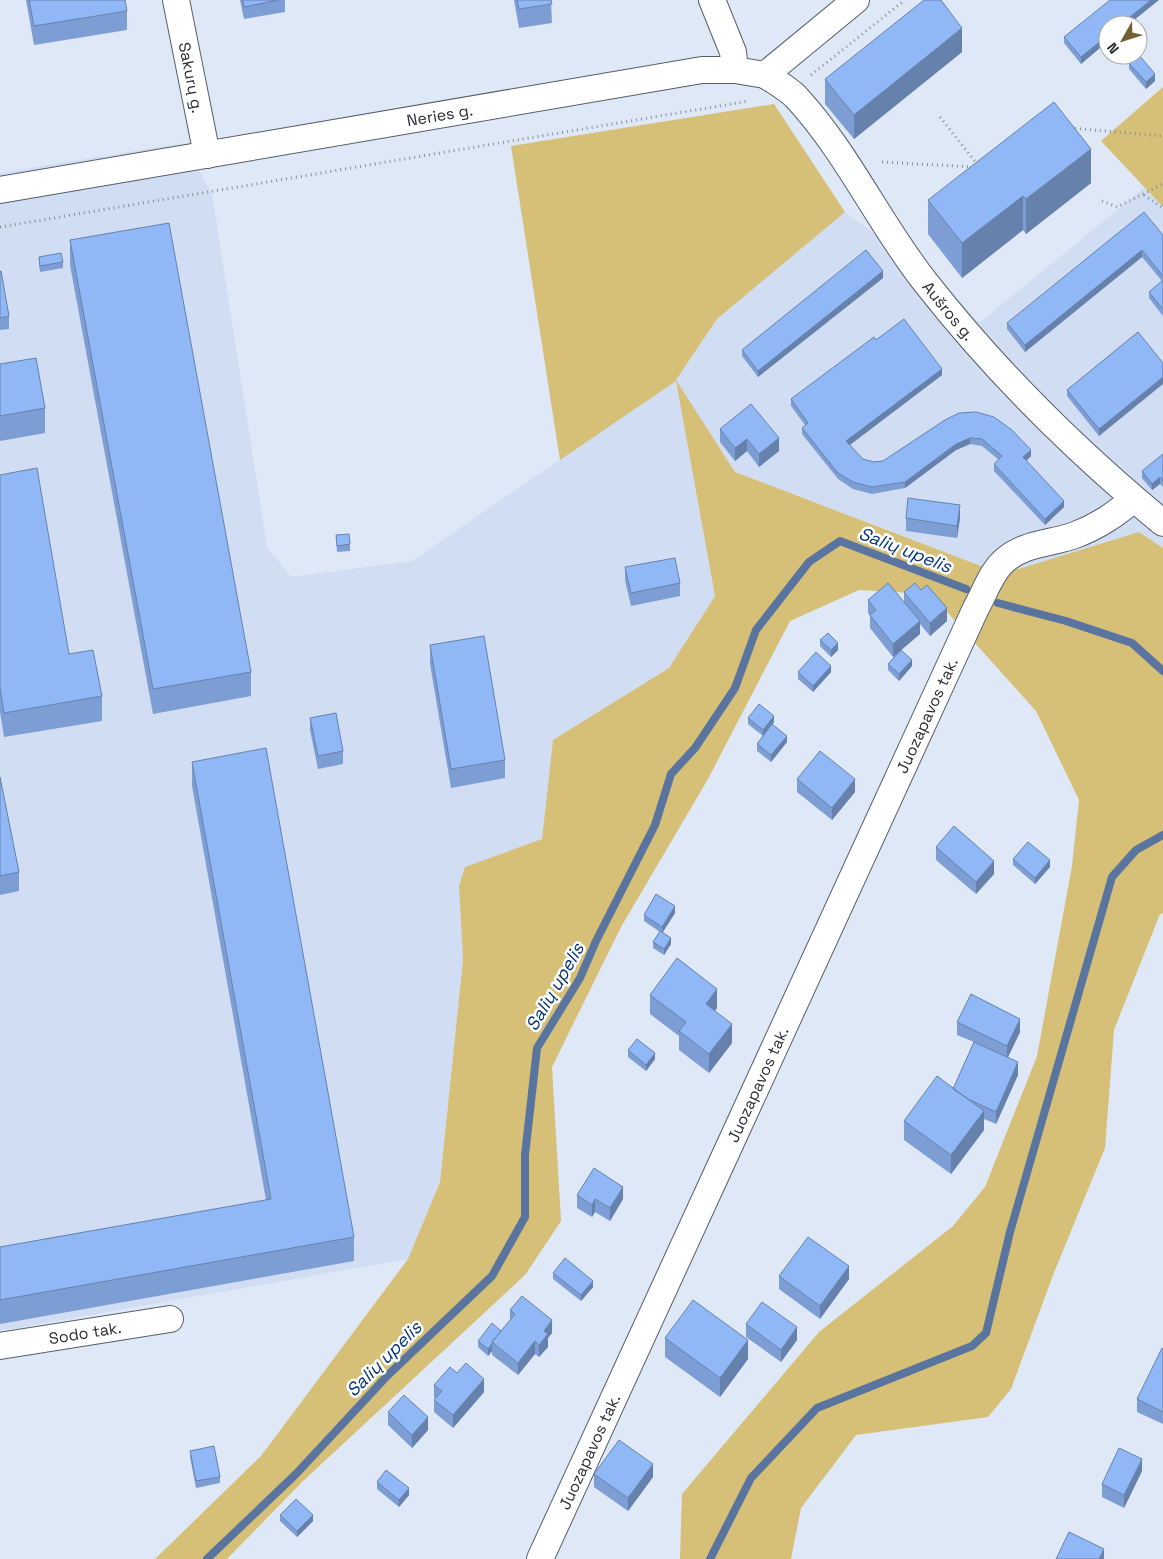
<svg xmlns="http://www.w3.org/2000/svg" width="1163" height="1559" font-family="'Space Grotesk',sans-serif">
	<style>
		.built { fill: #d1ddf2 }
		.green { fill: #d6bf77 }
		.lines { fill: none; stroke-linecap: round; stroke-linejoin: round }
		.stream { stroke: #58749f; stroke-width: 8 }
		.minor-casing { stroke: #565e6a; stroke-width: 28 }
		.path { stroke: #878e98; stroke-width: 3; stroke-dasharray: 1 4; stroke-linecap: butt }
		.minor { stroke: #fff; stroke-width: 26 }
		.wall { fill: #7d9ed4 }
		.shaded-wall { fill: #6681ac }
		.building { fill: #91b8f6; stroke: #6681ac }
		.labels { text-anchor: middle; stroke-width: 5; stroke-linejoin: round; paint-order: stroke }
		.street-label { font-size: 16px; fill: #2a2d33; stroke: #fff }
		.water-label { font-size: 18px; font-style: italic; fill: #043479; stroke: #fff }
	</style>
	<rect width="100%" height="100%" fill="#dee8f6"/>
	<path class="built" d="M 184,143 L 212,194 L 267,547 L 291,577 L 412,561 L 676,380 L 717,319 L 845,212 L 949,289 L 979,323 L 1144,188 L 1163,207 L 1163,548 L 1139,532 L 1003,574 L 735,472 L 676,382 L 715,596 L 669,668 L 553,740 L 542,839 L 465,867 L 459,886 L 463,960 L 440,1182 L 408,1259 L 0,1331 L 0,173 Z"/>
	<path class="green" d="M 1163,87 L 1163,207 L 1101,141 Z
		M 774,104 L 845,212 L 717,319 L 676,380 L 735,472 L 1002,574 L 1139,532 L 1163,548 L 1163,913 L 1160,914 L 1114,1030 L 1105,1148 L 1053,1275 L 1011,1389 L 988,1417 L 856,1435 L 801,1508 L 791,1559 L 680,1559 L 682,1494 L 819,1332 L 953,1226 L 985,1187 L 1037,1056 L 1072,866 L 1079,800 L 1036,711 L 931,594 L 859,590 L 790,621 L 708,779 L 621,927 L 552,1067 L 561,1221 L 525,1275 L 302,1482 L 227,1559 L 155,1559 L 261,1456 L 408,1259 L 440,1182 L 463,960 L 459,886 L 465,867 L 542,839 L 553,740 L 669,668 L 715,596 L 676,381 L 560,460 L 511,146 Z"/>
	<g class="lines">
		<path class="stream" d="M 998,603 L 1066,621 L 1132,643 L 1163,671
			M 207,1559 L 296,1474 L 387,1376 L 492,1276 L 525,1217 L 525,1155 L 537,1048 L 580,978 L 596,941 L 655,825 L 671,774 L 695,748 L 735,688 L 756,630 L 809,562 L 840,541 L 966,589
			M 710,1559 L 751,1478 L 817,1408 L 972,1346 L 986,1333 L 1010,1232 L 1112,877 L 1136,850 L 1163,835"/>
		<g class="minor-casing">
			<g id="minor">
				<path id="s1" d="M 176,0 L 207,155"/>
				<path d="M 712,0 L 733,52 L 735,70"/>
				<path id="s2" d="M 765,75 C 776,82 787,88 796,97 C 848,153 879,224 926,283 C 995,371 1077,452 1163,523"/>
				<path id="s3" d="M 0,190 L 702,70 L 735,70 L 765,75 L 856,0"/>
				<path id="s4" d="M 0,1346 L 170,1319"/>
				<path id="s5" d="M 540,1559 L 976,608 C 984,594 991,573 1003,562 C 1022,543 1051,544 1075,535 C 1099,526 1114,515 1134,499"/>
			</g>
		</g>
		<path class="path" d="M 811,75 L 905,0
			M 940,117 L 977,164
			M 1070,128 L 1163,136
			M 882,162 L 974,167
			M 1144,195 L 1163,208
			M 1102,201 L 1117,207 L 1163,184
			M 0,227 L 749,101"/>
		<use href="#minor" class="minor"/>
	</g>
	<path class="wall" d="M 26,0 L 125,0 L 127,11 L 127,30 L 34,45 Z
		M 240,0 L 285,0 L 285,12 L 244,19 Z
		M 514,0 L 551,0 L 552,23 L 519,28 Z
		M 1108,25 L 1108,41 L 1081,64 L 1064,43 L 1064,37 Z
		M 962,52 L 854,139 L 825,104 L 825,79 Z
		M 1129,63 L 1155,81 L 1146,89 L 1129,69 Z
		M 1091,183 L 1026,234 L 1023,230 L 962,278 L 928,234 L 928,200 Z
		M 1163,235 L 1163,316 L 1149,298 L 1149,292 L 1162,281 L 1142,257 L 1025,352 L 1007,329 L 1007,323 Z
		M 70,240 L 251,672 L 251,696 L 153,714 L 70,265 Z
		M 39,257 L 63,262 L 63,268 L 40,272 L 39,264 Z
		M 0,271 L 9,316 L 9,329 L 0,330 Z
		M 883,278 L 758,377 L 742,356 L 742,350 Z
		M 1138,332 L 1099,436 L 1067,396 L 1067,390 Z
		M 876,340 L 942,375 L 849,445 L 863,459 L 874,462 L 883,461 L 945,420 L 1031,456 L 1026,461 L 1064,507 L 1045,525 L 994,471 L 994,464 L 999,460 L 982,446 L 970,444 L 956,450 L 905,488 L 872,494 L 853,489 L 838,479 L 802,434 L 802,428 L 805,425 L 791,406 L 791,399 Z
		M 0,364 L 45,408 L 45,433 L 0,441 Z
		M 720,429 L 779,438 L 779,451 L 759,467 L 747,451 L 735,461 L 720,442 Z
		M 1163,454 L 1163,487 L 1160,484 L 1152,490 L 1142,478 L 1142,471 Z
		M 0,475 L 69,654 L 102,696 L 102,721 L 4,737 L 0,712 Z
		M 906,518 L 960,518 L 957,538 L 906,531 Z
		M 336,535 L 350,544 L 350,551 L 337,552 Z
		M 625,567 L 680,583 L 680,596 L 631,606 L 625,580 Z
		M 904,592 L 947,621 L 930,636 L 920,624 L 920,634 L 901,650 L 912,666 L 899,681 L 888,670 L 888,664 L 899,651 L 893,657 L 870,628 L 870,616 L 868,613 L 868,600 L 904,602 Z
		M 820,640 L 838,650 L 831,657 L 820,646 Z
		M 430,645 L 505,760 L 505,778 L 451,788 L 430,664 Z
		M 798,672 L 831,672 L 813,692 L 798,679 Z
		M 310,718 L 343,751 L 343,764 L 318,769 L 310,730 Z
		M 748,718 L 774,722 L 772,725 L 787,742 L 771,762 L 757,751 L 757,744 L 763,736 L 748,724 Z
		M 192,762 L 354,1237 L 354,1261 L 0,1324 L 0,1247 L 266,1200 L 192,786 Z
		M 0,777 L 19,872 L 19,891 L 0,895 Z
		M 797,779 L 855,792 L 832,820 L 797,792 Z
		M 936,847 L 994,874 L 976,894 L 936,860 Z
		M 1013,859 L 1050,867 L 1035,884 L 1013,865 Z
		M 675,913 L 663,932 L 671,944 L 664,955 L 653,948 L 653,942 L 660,932 L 644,921 L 644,915 Z
		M 650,995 L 717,1008 L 715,1011 L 732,1043 L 709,1073 L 679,1050 L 679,1036 L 650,1014 Z
		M 957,1022 L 1020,1032 L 1008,1057 L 1018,1075 L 996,1124 L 984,1119 L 984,1130 L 951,1174 L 904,1140 L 904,1121 L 953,1089 L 974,1042 L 957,1035 Z
		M 628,1050 L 655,1059 L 646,1071 L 628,1057 Z
		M 577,1195 L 623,1199 L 610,1221 L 595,1212 L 592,1217 L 577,1208 Z
		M 553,1273 L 593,1287 L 581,1301 L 553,1279 Z
		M 779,1276 L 849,1279 L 820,1319 L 779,1289 Z
		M 510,1310 L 552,1333 L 548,1338 L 548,1347 L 539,1357 L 535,1354 L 518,1375 L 492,1355 L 492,1351 L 488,1356 L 478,1347 L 478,1341 L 501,1331 L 510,1320 Z
		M 746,1324 L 797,1340 L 781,1362 L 746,1337 Z
		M 665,1338 L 748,1359 L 720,1397 L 665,1357 Z
		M 1163,1349 L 1163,1424 L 1137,1412 L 1137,1399 Z
		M 457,1373 L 484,1392 L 453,1428 L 434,1412 L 434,1400 L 435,1398 L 434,1397 L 434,1385 Z
		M 388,1412 L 428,1430 L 412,1448 L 388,1425 Z
		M 190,1451 L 220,1477 L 220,1483 L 196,1488 L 190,1457 Z
		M 1142,1471 L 1124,1508 L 1102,1497 L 1102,1484 Z
		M 594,1474 L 653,1477 L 628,1511 L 594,1487 Z
		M 377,1482 L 409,1495 L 399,1507 L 377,1489 Z
		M 280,1515 L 313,1521 L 297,1537 L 280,1521 Z"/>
	<path class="shaded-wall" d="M 1151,0 L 1159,0 L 1128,25 L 1120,25 Z
		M 962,28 L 962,52 L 854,139 L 854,115 Z
		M 1108,35 L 1108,41 L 1081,64 L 1081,57 Z
		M 1155,74 L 1155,81 L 1146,89 L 1146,82 Z
		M 1091,149 L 1091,183 L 1026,234 L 1026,199 Z
		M 1023,196 L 1023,230 L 962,278 L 962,243 Z
		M 1142,250 L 1142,257 L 1025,352 L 1025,345 Z
		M 883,271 L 883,278 L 758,377 L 758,371 Z
		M 942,369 L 942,375 L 846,448 L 846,441 Z
		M 1163,377 L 1163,384 L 1099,436 L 1099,429 Z
		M 779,438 L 779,451 L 759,467 L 759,454 Z
		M 970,438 L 970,444 L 956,450 L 905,488 L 905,482 L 956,444 Z
		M 747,439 L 747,451 L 735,461 L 735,448 Z
		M 1031,450 L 1031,456 L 1023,464 L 1023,457 Z
		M 1160,477 L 1160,484 L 1152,490 L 1152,484 Z
		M 1064,501 L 1064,507 L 1045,525 L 1045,519 Z
		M 960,505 L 960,518 L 957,538 L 957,526 Z
		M 947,608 L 947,621 L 930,636 L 930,623 Z
		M 920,621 L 920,634 L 893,657 L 893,644 Z
		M 838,643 L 838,650 L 831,657 L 831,650 Z
		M 912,660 L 912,666 L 899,681 L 899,674 Z
		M 831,666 L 831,672 L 813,692 L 813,686 Z
		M 774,716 L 774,722 L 763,736 L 763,730 Z
		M 787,736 L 787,742 L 771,762 L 771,755 Z
		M 855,779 L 855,792 L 832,820 L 832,808 Z
		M 1050,860 L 1050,867 L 1035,884 L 1035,878 Z
		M 994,861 L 994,874 L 976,894 L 976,882 Z
		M 675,906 L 675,913 L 662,933 L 662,927 Z
		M 671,938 L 671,944 L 664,955 L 664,949 Z
		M 717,989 L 717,1008 L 706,1023 L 706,1004 Z
		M 1020,1019 L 1020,1032 L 1007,1059 L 1007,1046 Z
		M 732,1024 L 732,1043 L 709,1073 L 709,1054 Z
		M 655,1053 L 655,1059 L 646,1071 L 646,1065 Z
		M 1018,1062 L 1018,1075 L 996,1124 L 996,1112 Z
		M 984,1111 L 984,1130 L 951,1174 L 951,1155 Z
		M 623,1187 L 623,1199 L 610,1221 L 610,1208 Z
		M 595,1199 L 595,1212 L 592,1217 L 592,1205 Z
		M 849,1266 L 849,1279 L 820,1319 L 820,1306 Z
		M 593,1281 L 593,1287 L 581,1301 L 581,1295 Z
		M 552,1320 L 552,1333 L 548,1338 L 548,1347 L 539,1357 L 539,1345 L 544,1331 Z
		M 797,1327 L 797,1340 L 781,1362 L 781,1350 Z
		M 748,1340 L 748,1359 L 720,1397 L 720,1378 Z
		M 535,1341 L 535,1354 L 518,1375 L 518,1363 Z
		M 492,1344 L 492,1351 L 488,1356 L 488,1349 Z
		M 484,1379 L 484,1392 L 453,1428 L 453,1415 Z
		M 428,1417 L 428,1430 L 412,1448 L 412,1435 Z
		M 1142,1459 L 1142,1471 L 1124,1508 L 1124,1495 Z
		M 653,1464 L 653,1477 L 628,1511 L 628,1498 Z
		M 409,1488 L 409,1495 L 399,1507 L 399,1500 Z
		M 313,1515 L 313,1521 L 297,1537 L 297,1531 Z
		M 1104,1549 L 1104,1559 L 1099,1559 Z"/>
	<path class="building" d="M 29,0 L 125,0 L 127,11 L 34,26 Z
		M 243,0 L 278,0 L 244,7 Z
		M 517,0 L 551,0 L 552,4 L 519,9 Z
		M 924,0 L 941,0 L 962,28 L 854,115 L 825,79 Z
		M 1110,0 L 1151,0 L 1120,25 L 1108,25 L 1108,35 L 1081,57 L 1064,37 Z
		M 1139,55 L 1155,74 L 1146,82 L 1129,63 Z
		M 1054,102 L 1091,149 L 1026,199 L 1023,196 L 962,243 L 928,200 Z
		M 1144,212 L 1163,235 L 1163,276 L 1142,250 L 1025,345 L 1007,323 Z
		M 169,223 L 251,672 L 153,689 L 70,240 Z
		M 866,250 L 883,271 L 758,371 L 742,350 Z
		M 61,253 L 63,262 L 40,266 L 39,257 Z
		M 0,271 L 1,271 L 9,316 L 0,318 Z
		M 1163,280 L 1163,309 L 1149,292 Z
		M 904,319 L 942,369 L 846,441 L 863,459 L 874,462 L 883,461 L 945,420 L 959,413 L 976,412 L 994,417 L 1012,430 L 1031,450 L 1023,457 L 1064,501 L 1045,519 L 994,464 L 1002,456 L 982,439 L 970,438 L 956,444 L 905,482 L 872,487 L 853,482 L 838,473 L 802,428 L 808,423 L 791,399 L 874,337 L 876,340 Z
		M 1138,332 L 1163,363 L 1163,377 L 1099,429 L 1067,390 Z
		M 36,358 L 45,408 L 0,416 L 0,364 Z
		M 751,404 L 779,438 L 759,454 L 747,439 L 735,448 L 720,429 Z
		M 1163,454 L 1163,481 L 1160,477 L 1152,484 L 1142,471 Z
		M 37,468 L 69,654 L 93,650 L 102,696 L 4,713 L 0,688 L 0,475 Z
		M 908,498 L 960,505 L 957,526 L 906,518 Z
		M 349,534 L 350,544 L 337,546 L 336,535 Z
		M 675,558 L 680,583 L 631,593 L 625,567 Z
		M 888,583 L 920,621 L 893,644 L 870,615 L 876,610 L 868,600 Z
		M 915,583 L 921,590 L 927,585 L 947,608 L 930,623 L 904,592 Z
		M 828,633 L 838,643 L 831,650 L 820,640 Z
		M 484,636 L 505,760 L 451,769 L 430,645 Z
		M 901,650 L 912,660 L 899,674 L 888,664 Z
		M 816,652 L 831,666 L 813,686 L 798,672 Z
		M 759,704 L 774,716 L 763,730 L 748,718 Z
		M 336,713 L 343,751 L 318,756 L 310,718 Z
		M 772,724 L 787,736 L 771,755 L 757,744 Z
		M 266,748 L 354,1237 L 0,1300 L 0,1247 L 271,1199 L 192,762 Z
		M 820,751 L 855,779 L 832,808 L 797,779 Z
		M 0,777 L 19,872 L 0,876 Z
		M 954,826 L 994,861 L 976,882 L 936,847 Z
		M 1028,842 L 1050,860 L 1035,878 L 1013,859 Z
		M 656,894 L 675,906 L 662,927 L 644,915 Z
		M 660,931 L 671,938 L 664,949 L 653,942 Z
		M 677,958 L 717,989 L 706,1004 L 732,1024 L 709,1054 L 679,1031 L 686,1022 L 650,995 Z
		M 971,994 L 1020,1019 L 1007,1046 L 957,1022 Z
		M 637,1039 L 655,1053 L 646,1065 L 628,1050 Z
		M 974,1042 L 1018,1062 L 996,1112 L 968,1099 L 953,1089 Z
		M 937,1076 L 984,1111 L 951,1155 L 904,1121 Z
		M 594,1168 L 623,1187 L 610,1208 L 595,1199 L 592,1205 L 577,1195 Z
		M 808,1237 L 849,1266 L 820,1306 L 779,1276 Z
		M 565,1258 L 593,1281 L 581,1295 L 553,1273 Z
		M 522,1296 L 552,1320 L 544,1331 L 548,1334 L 539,1345 L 535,1341 L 518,1363 L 492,1342 L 515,1314 L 510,1310 Z
		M 693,1300 L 748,1340 L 720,1378 L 665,1338 Z
		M 762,1302 L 797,1327 L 781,1350 L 746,1324 Z
		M 492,1323 L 501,1331 L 492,1342 L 492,1344 L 488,1349 L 478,1341 Z
		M 1162,1348 L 1163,1349 L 1163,1412 L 1137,1399 Z
		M 466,1363 L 484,1379 L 453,1415 L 434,1400 L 442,1391 L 434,1385 L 450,1367 L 457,1373 Z
		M 404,1395 L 428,1417 L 412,1435 L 388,1412 Z
		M 619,1440 L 653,1464 L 628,1498 L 594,1474 Z
		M 214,1446 L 220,1477 L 196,1481 L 190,1451 Z
		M 1119,1448 L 1142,1459 L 1124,1495 L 1102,1484 Z
		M 386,1470 L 409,1488 L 399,1500 L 377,1482 Z
		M 296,1499 L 313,1515 L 297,1531 L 280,1515 Z
		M 1069,1532 L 1104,1549 L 1099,1559 L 1056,1559 Z"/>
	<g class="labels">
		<g class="street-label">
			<text dy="6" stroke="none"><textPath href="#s1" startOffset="79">Sakurų g.</textPath></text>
			<text dy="6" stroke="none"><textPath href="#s3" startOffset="446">Neries g.</textPath></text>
			<text dy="6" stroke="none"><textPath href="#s2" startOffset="301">Aušros g.</textPath></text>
			<text dy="6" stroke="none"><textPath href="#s5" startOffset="928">Juozapavos tak.</textPath></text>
			<text dy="6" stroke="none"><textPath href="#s5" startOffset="522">Juozapavos tak.</textPath></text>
			<text dy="6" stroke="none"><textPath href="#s4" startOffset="86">Sodo tak.</textPath></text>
			<text dy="6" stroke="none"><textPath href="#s5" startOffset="118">Juozapavos tak.</textPath></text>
		</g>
		<g class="water-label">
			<text transform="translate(905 550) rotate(21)" y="6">Salių upelis</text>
			<text transform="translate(555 987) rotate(-60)" y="6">Salių upelis</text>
			<text transform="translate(384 1359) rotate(-45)" y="6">Salių upelis</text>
		</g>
	</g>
	<g transform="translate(1123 40) rotate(231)"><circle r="24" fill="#ffffff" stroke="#aaabad"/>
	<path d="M0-4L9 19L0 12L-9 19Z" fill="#726230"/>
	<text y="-8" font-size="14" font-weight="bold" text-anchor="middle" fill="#2a2d33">N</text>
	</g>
</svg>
